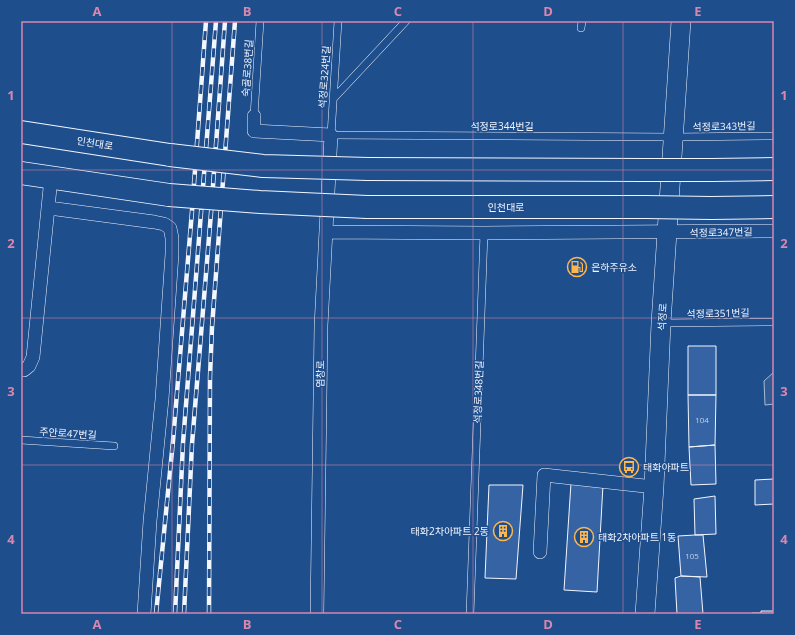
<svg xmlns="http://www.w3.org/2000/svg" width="795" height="635" font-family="'Open Sans','Noto Sans KR',sans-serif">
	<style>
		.built { fill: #305b95; stroke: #a8bbd7 }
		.building { fill: #3563a3; stroke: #f2f6ff }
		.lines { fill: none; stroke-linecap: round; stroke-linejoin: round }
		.service-casing { stroke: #f2f6ff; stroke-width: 8 }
		.minor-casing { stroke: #f2f6ff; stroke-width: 14 }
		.secondary-casing { stroke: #f2f6ff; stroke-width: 20 }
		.trunk-casing { stroke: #f2f6ff; stroke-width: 24 }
		.service { stroke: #1f4e8c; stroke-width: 7 }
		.minor { stroke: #1f4e8c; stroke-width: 13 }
		.secondary { stroke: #1f4e8c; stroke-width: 19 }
		.trunk { stroke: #1f4e8c; stroke-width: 22 }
		.rail-casing { stroke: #f2f6ff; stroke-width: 4.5 }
		.rail { stroke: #1f4e8c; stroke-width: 3; stroke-dasharray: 9; stroke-linecap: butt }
		.trunk-bridge-casing { stroke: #f2f6ff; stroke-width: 24; stroke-linecap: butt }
		.trunk-bridge { stroke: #1f4e8c; stroke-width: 22 }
		.grid { fill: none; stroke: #da87ad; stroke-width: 1; stroke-opacity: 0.55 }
		.labels { text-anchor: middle; stroke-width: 3; stroke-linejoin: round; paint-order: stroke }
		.number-label { font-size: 8px; fill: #c3d1e8 }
		.street-label { font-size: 10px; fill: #f2f6ff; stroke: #1f4e8c }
		.poi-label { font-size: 10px; fill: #f2f6ff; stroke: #1f4e8c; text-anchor: start }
		.neatline { fill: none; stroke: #da87ad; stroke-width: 1.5 }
		.grid-label { font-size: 13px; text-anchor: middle; font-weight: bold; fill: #da87ad }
	</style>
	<rect width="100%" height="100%" fill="#1f4e8c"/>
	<path class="built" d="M 774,372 L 774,404 L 765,405 L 764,381 Z"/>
	<path class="building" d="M 688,346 L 716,346 L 716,395 L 688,395 Z
		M 688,395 L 716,395 L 715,445 L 689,447 Z
		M 715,445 L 716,484 L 691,485 L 689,447 Z
		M 774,479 L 774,504 L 755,505 L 755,480 Z
		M 571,483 L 603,485 L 597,592 L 564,590 Z
		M 489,485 L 523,485 L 516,579 L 485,578 Z
		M 715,496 L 716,534 L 695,535 L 694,499 Z
		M 695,535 L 703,535 L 707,577 L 681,576 L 678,536 Z
		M 681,576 L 700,577 L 703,614 L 677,614 L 675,578 Z
		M 761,611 L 774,611 L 774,614 L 752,614 L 752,613 L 761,613 Z"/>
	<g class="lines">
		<g class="service-casing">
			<path id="service" d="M 338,21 L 331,135 L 674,137 L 774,136
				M 581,28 L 582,21
				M 333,99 L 406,21
				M 254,116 L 260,21
				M 662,323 L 774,322
				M 21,440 L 114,446
				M 470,614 L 484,233"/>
		</g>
		<g class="minor-casing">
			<path id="minor" d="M 254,116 L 254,131 L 331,135 L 321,326 L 317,614
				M 49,208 L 154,222 L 164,224 L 170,228 L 172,238 L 172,254 L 162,399 L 150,521 L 144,614
				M 326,232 L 484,233 L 774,231
				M 21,370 L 24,370 L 29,366 L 33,357 L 51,178
				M 540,552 L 544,475 L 654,487"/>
		</g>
		<g class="secondary-casing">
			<path id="secondary" d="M 645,614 L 654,487 L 661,323 L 681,21"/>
		</g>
		<g class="trunk-casing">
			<path id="trunk" d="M 21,132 L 170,155
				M 368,169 L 646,170
				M 712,170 L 774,169
				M 21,173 L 169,195
				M 367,207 L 646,207
				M 711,208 L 774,207"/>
		</g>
		<use href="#service" class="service"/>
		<use href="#minor" class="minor"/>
		<use href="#secondary" class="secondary"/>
		<use href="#trunk" class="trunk"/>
		<g class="rail-casing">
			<path id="rail" d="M 156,614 L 173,441 L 192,211 L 206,21
				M 175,614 L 183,443 L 216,21
				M 184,614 L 192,444 L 211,213 L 225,21
				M 209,614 L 210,377 L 212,327 L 235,21"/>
		</g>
		<use href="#rail" class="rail"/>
		<g class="trunk-bridge-casing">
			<path id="trunk-bridge" d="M 170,155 L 263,166 L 368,169
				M 646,170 L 712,170
				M 169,195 L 260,202 L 367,207
				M 646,207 L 711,208"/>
		</g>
		<use href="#trunk-bridge" class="trunk-bridge"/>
	</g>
	<path class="grid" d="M 172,21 L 172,614M 322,21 L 322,614M 473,21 L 473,614M 623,21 L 623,614M 21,170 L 774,170M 21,318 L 774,318M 21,465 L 774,465"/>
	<defs>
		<g id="fuel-ring" transform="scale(1)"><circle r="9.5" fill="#1f4e8c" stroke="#ffb74d" stroke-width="1.5"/><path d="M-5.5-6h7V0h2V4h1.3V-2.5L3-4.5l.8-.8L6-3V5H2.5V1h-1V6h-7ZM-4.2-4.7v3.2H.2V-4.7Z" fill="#ffb74d"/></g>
		<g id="bus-ring" transform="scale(1)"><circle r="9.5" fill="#1f4e8c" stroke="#ffb74d" stroke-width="1.5"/><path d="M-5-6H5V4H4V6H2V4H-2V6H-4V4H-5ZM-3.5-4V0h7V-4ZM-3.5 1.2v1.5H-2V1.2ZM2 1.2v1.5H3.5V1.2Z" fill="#ffb74d"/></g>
		<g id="building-ring" transform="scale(1)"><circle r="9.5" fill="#1f4e8c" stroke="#ffb74d" stroke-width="1.5"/><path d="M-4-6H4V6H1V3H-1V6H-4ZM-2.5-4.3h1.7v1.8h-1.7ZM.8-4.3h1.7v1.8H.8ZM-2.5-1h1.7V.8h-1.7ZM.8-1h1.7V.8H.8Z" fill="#ffb74d"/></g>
	</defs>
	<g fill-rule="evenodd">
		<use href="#fuel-ring" x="577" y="267"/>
		<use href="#bus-ring" x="629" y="467"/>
		<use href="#building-ring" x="503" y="531"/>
		<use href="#building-ring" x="584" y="537"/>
	</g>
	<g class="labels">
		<g class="number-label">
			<text x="702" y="423">104</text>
			<text x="692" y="559">105</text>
		</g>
		<g class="street-label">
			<text transform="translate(247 68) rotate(-86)" y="4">숙골로38번길</text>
			<text transform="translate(324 77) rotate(-86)" y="4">석정로324번길</text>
			<text x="502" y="130">석정로344번길</text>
			<text transform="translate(724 126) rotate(-1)" y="4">석정로343번길</text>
			<text transform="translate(95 143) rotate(9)" y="4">인천대로</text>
			<text x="506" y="211">인천대로</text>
			<text transform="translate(721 232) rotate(-1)" y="4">석정로347번길</text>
			<text transform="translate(718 313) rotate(-1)" y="4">석정로351번길</text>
			<text transform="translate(662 317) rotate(-87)" y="4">석정로</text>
			<text transform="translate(320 374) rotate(-89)" y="4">염창로</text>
			<text transform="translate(478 392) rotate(-88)" y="4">석정로348번길</text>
			<text transform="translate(68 433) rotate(4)" y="4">주안로47번길</text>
		</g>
		<g class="poi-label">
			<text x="591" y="271">은하주유소</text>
			<text x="643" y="471">태화아파트</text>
			<text x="489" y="535" text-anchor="end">태화2차아파트 2동</text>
			<text x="598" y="541">태화2차아파트 1동</text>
		</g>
	</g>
	<rect width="795" height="635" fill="none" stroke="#1f4e8c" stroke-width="44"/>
	<rect x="22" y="22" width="751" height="591" class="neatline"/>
	<g class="grid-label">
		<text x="97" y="16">A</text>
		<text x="247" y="16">B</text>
		<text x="398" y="16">C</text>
		<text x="548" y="16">D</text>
		<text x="698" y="16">E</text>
		<text x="11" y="100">1</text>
		<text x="784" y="100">1</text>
		<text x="11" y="248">2</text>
		<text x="784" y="248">2</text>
		<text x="11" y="396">3</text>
		<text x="784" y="396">3</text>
		<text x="11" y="544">4</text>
		<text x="784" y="544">4</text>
		<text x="97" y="629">A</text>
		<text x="247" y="629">B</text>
		<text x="398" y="629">C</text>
		<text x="548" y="629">D</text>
		<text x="698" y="629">E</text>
	</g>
</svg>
